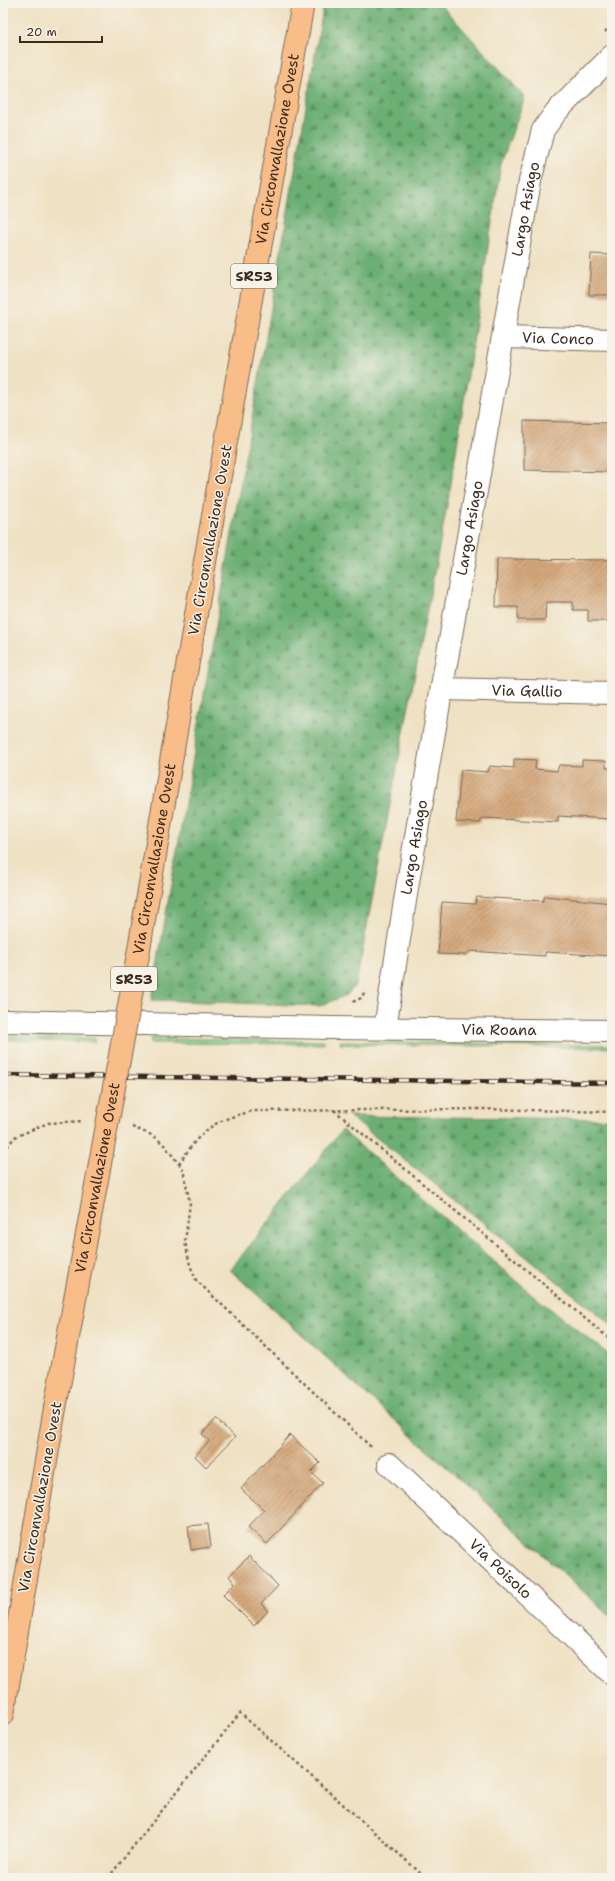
<svg xmlns="http://www.w3.org/2000/svg" width="615" height="1881" font-family="'Shantell Sans',sans-serif">
	<style>
		.grass { fill: url(#grass-tufts); stroke: #607a52 }
		.forest { fill: url(#forest-firs); stroke: #546c48 }
		.building { fill: url(#building-hatch) }
		.lines { fill: none; stroke-linecap: round; stroke-linejoin: round }
		.minor-casing { stroke: #7a6a58; stroke-width: 24 }
		.major-casing { stroke: #7a6a58; stroke-width: 24 }
		.path { stroke: #7a6a58; stroke-width: 2.5; stroke-dasharray: 3 3; stroke-linecap: butt }
		.minor { stroke: #fff; stroke-width: 22 }
		.major { stroke: #f8bd89; stroke-width: 22 }
		.rail-casing { stroke: #3b2a1e; stroke-width: 4.5 }
		.rail { stroke: #f7f3e8; stroke-width: 3; stroke-dasharray: 9; stroke-linecap: butt }
		.major-bridge-casing { stroke: #7a6a58; stroke-width: 24; stroke-linecap: butt }
		.major-bridge { stroke: #f8bd89; stroke-width: 22 }
		.labels { text-anchor: middle; stroke-width: 3; stroke-linejoin: round; paint-order: stroke }
		.shield { fill: #f7f3e8; stroke: #73665b; stroke-width: 1 }
		.shield-label { font-size: 14px; font-weight: bold; fill: #3b2a1e }
		.street-label { font-size: 15px; fill: #3b2a1e; stroke: #f7f3e8 }
	</style>
	<defs>
		<pattern id="grass-tufts" width="24" height="20" patternUnits="userSpaceOnUse"><rect width="24" height="20" fill="#85cb86"/><path d="M3 7l-1-3M5 7V3M7 7l1-3M15 17l-1-3M17 17v-4M19 17l1-3" fill="none" stroke="#74ae73"/></pattern>
		<pattern id="forest-firs" width="22" height="20" patternUnits="userSpaceOnUse"><rect width="22" height="20" fill="#6caf73"/><path d="M5 1l3.5 6h-7zM16 11l3.5 6h-7z" fill="#5a8f5e"/></pattern>
		<pattern id="building-hatch" width="6" height="6" patternUnits="userSpaceOnUse"><rect width="6" height="6" fill="#d4a87d"/><path d="M-1 1l2-2M0 6l6-6M5 7l2-2" fill="none" stroke="#ad8966"/></pattern>
	</defs>
	<rect width="100%" height="100%" fill="#f7f3e8"/>
	<filter id="ink" filterUnits="userSpaceOnUse"><feTurbulence type="fractalNoise" baseFrequency=".025" numOctaves="2"/><feDisplacementMap in="SourceGraphic" scale="8" xChannelSelector="R" yChannelSelector="G"/><feConvolveMatrix kernelMatrix="1 2 1 2 8 2 1 2 1" color-interpolation-filters="sRGB"/></filter>
	<filter id="wash" filterUnits="userSpaceOnUse"><feTurbulence type="fractalNoise" baseFrequency=".012" numOctaves="4" result="noise"/><feDisplacementMap in="SourceGraphic" scale="16" xChannelSelector="R" yChannelSelector="G"/><feGaussianBlur stdDeviation="0.9" result="paint"/><feColorMatrix in="noise" values="0 0 0 0 0 0 0 0 0 0 0 0 0 0 0 0 0 1.4 0 .05"/><feComposite in="paint" operator="in"/></filter>
	<g filter="url(#wash)">
		<rect width="100%" height="100%" fill="#efe1c3"/>
		<path class="grass" d="M 3,1036 L 96,1038 L 95,1042 L 3,1040 Z
			M 151,1038 L 324,1041 L 324,1044 L 150,1043 Z
			M 340,1041 L 612,1045 L 612,1048 L 340,1044 Z"/>
		<path class="forest" d="M 324,3 L 439,3 L 525,97 L 501,164 L 450,490 L 356,984 L 347,995 L 319,1006 L 151,1000 Z
			M 349,1116 L 612,1119 L 612,1325 Z
			M 342,1130 L 539,1300 L 612,1357 L 612,1618 L 230,1270 Z"/>
		<g id="blocks">
			<path class="building" d="M 591,254 L 612,255 L 612,295 L 589,295 Z
				M 524,421 L 612,423 L 612,472 L 524,470 Z
				M 497,559 L 612,560 L 612,621 L 588,621 L 588,610 L 573,610 L 573,602 L 546,602 L 545,620 L 518,620 L 518,607 L 496,607 Z
				M 514,759 L 536,760 L 535,769 L 557,771 L 559,765 L 582,766 L 582,760 L 606,761 L 606,768 L 612,768 L 612,819 L 558,816 L 558,822 L 482,818 L 480,823 L 456,822 L 461,770 L 488,772 L 490,766 L 514,768 Z
				M 545,896 L 612,903 L 612,956 L 545,952 L 545,956 L 470,951 L 466,955 L 438,954 L 442,902 L 475,904 L 477,897 L 543,901 Z
				M 216,1419 L 235,1437 L 206,1467 L 195,1456 L 209,1441 L 202,1434 Z
				M 290,1435 L 320,1463 L 311,1472 L 323,1483 L 267,1544 L 248,1527 L 264,1510 L 241,1489 Z
				M 208,1524 L 211,1547 L 191,1550 L 188,1526 Z
				M 249,1556 L 278,1586 L 261,1604 L 268,1611 L 254,1626 L 223,1595 L 235,1583 L 229,1576 Z"/>
		</g>
	</g>
	<g filter="url(#ink)">
		<use href="#blocks" fill-opacity="0" stroke="#7a6a58" stroke-width="1"/>
		<g class="lines">
			<g class="minor-casing">
				<g id="minor">
					<path id="s1" d="M 504,337 L 612,340"/>
					<path id="s2" d="M 442,689 L 612,693"/>
					<path id="s3" d="M 3,1021 L 331,1028 L 612,1031"/>
					<path id="s4" d="M 385,1028 L 408,882 L 530,181 L 543,130 L 556,112 L 612,56"/>
					<path id="s5" d="M 389,1464 L 612,1674"/>
				</g>
			</g>
			<g class="major-casing">
				<g id="major">
					<path id="s6" d="M 207,550 L 303,3"/>
					<path d="M 3,1714 L 55,1408"/>
				</g>
			</g>
			<path class="path" d="M 605,32 L 612,24
				M 353,1002 L 361,998 L 364,993
				M 334,1110 L 612,1341
				M 132,1127 L 154,1136 L 165,1146 L 183,1169 L 190,1203 L 185,1242 L 190,1265 L 196,1280 L 372,1448
				M 3,1151 L 15,1137 L 48,1123 L 83,1121
				M 179,1164 C 202,1129 212,1121 253,1111 L 483,1109 L 612,1112
				M 108,1878 L 240,1713 L 426,1878"/>
			<use href="#minor" class="minor"/>
			<use href="#major" class="major"/>
			<g class="rail-casing">
				<path id="rail" d="M 3,1075 L 612,1083"/>
			</g>
			<use href="#rail" class="rail"/>
			<g class="major-bridge-casing">
				<g id="major-bridge">
					<path id="s7" d="M 55,1408 L 133,984 L 207,550"/>
				</g>
			</g>
			<use href="#major-bridge" class="major-bridge"/>
		</g>
	</g>
	<g class="labels">
		<g class="shield">
			<rect x="231" y="264" width="46" height="24" rx="3"/>
			<rect x="111" y="967" width="46" height="24" rx="3"/>
		</g>
		<g class="shield-label">
			<text x="254" y="281">SR53</text>
			<text x="134" y="984">SR53</text>
		</g>
		<g class="street-label">
			<text dy="5" stroke="none"><textPath href="#s6" startOffset="407">Via Circonvallazione Ovest</textPath></text>
			<text dy="5" stroke="none"><textPath href="#s4" startOffset="831">Largo Asiago</textPath></text>
			<text dy="5" stroke="none"><textPath href="#s1" startOffset="54">Via Conco</textPath></text>
			<text dy="5" stroke="none"><textPath href="#s4" startOffset="507">Largo Asiago</textPath></text>
			<text transform="translate(210 540) rotate(-80)" y="5">Via Circonvallazione Ovest</text>
			<text dy="5" stroke="none"><textPath href="#s2" startOffset="85">Via Gallio</textPath></text>
			<text dy="5" stroke="none"><textPath href="#s4" startOffset="183">Largo Asiago</textPath></text>
			<text dy="5" stroke="none"><textPath href="#s7" startOffset="558">Via Circonvallazione Ovest</textPath></text>
			<text dy="5" stroke="none"><textPath href="#s3" startOffset="496">Via Roana</textPath></text>
			<text dy="5" stroke="none"><textPath href="#s7" startOffset="234">Via Circonvallazione Ovest</textPath></text>
			<text transform="translate(40 1497) rotate(-80)" y="5">Via Circonvallazione Ovest</text>
			<text dy="5" stroke="none"><textPath href="#s5" startOffset="153">Via Poisolo</textPath></text>
		</g>
	</g>
	<rect width="615" height="1881" fill="none" stroke="#f7f3e8" stroke-width="16"/>
	<path d="M20 36v6h82v-6" fill="none" stroke="#3b2a1e" stroke-width="2"/>
	<text x="26" y="36" font-size="12" fill="#3b2a1e" stroke="#f7f3e8" stroke-width="3" paint-order="stroke">20 m</text>
</svg>
